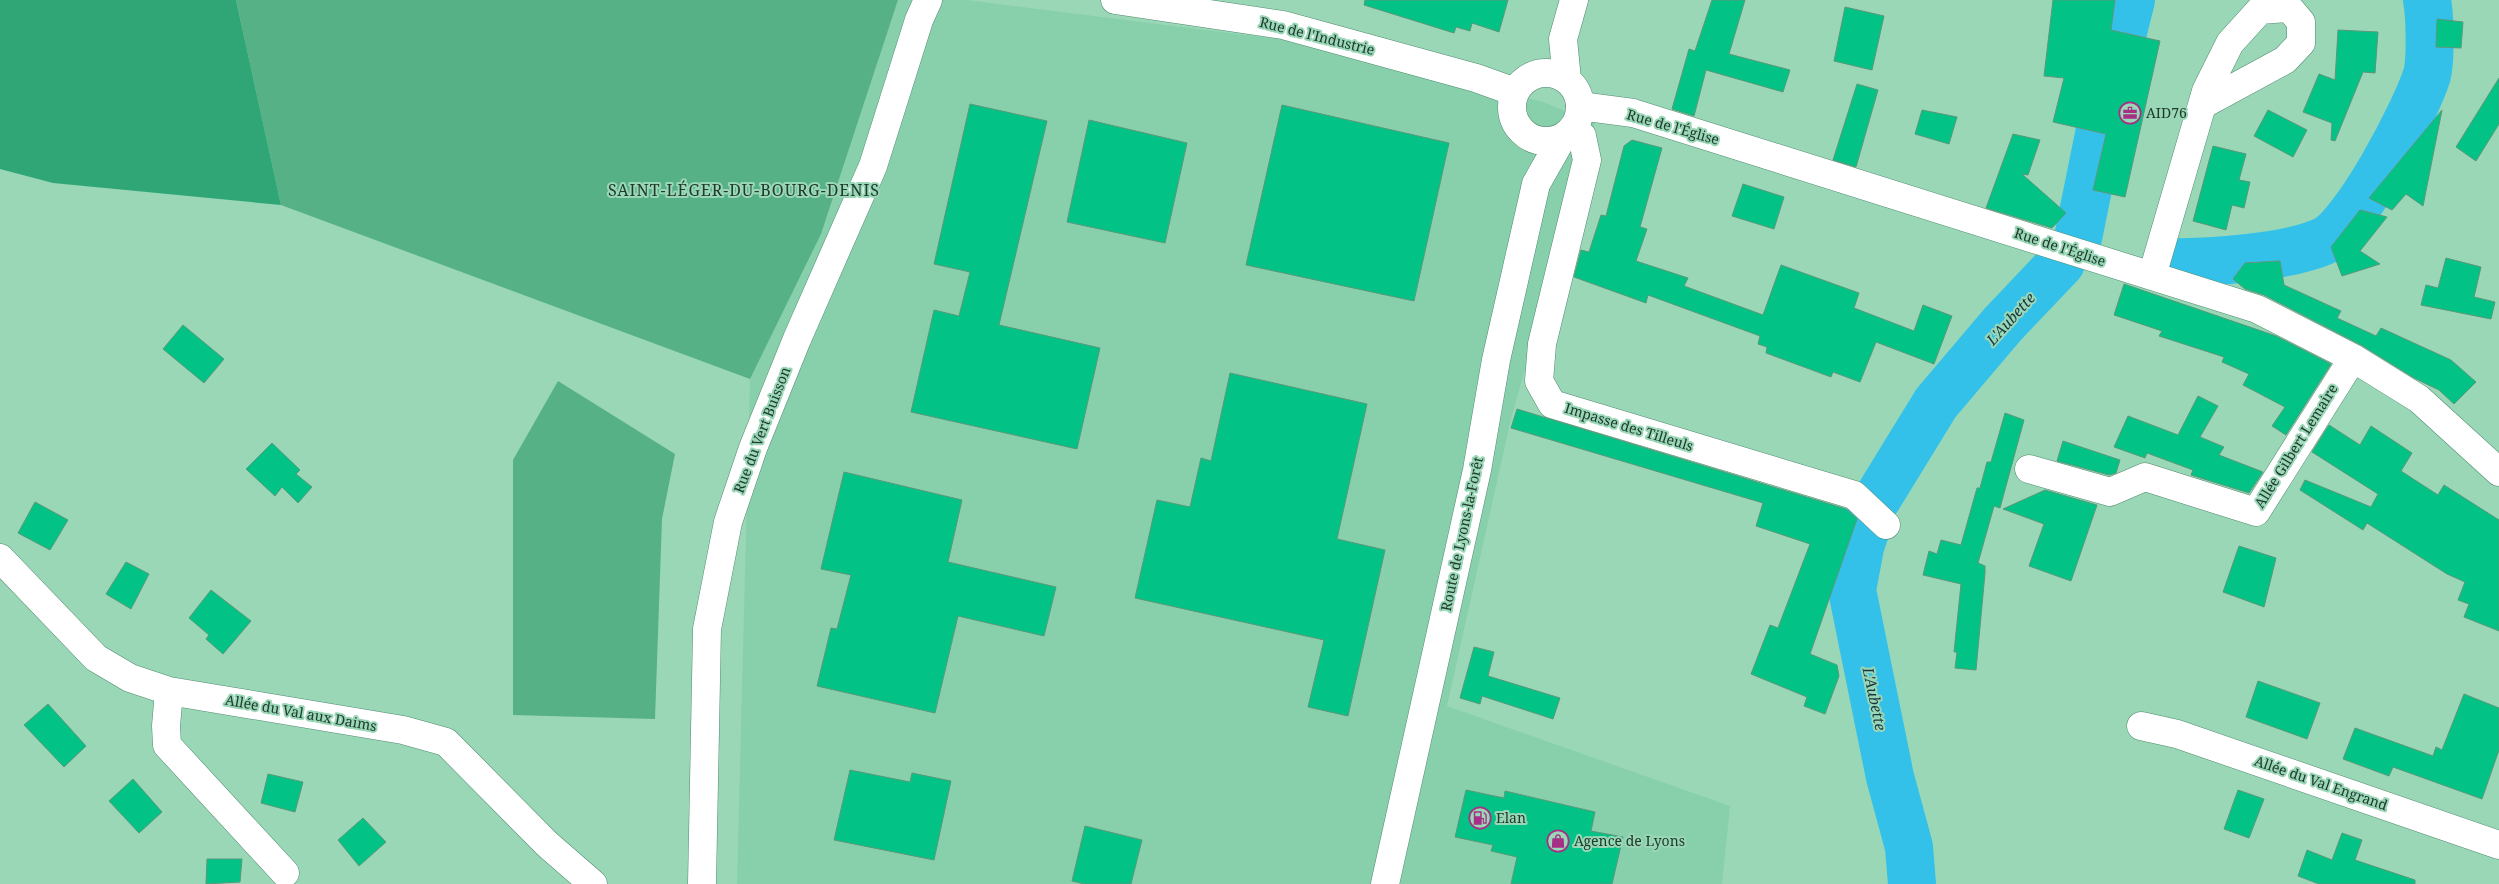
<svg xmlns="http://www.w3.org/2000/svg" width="2499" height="884" font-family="'Noto Serif',serif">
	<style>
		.built { fill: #88d0ac }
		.green { fill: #57b187 }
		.forest { fill: #30a676 }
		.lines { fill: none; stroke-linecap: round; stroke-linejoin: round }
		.river { stroke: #34c1e9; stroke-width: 48 }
		.building { fill: #03c285; stroke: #5b987a }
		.street-casing { stroke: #508c6f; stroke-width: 29 }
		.secondary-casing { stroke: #508c6f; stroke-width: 29 }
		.street { stroke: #fff; stroke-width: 28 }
		.secondary { stroke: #fff; stroke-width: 28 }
		.labels { text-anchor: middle; stroke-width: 4; stroke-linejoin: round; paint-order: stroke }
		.street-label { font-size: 14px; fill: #203a2d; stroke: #99d7b7 }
		.poi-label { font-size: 14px; fill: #203a2d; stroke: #99d7b7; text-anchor: start }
		.water-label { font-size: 15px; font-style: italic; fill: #19353e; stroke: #99d7b7 }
		.quarter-label { font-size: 16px; letter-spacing: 1px; fill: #203a2d; stroke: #99d7b7 }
	</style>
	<rect width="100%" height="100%" fill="#99d7b7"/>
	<path class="built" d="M 898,0 L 967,0 L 1302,42 L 1543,102 L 1595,123 L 1511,419 L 1447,706 L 1730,806 L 1722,884 L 737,884 L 750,379 L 821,234 Z"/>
	<path class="green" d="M 236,0 L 898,0 L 821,234 L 750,379 L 281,205 Z
		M 558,381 L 675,454 L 662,519 L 655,719 L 513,715 L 513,460 Z"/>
	<path class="forest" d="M 0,0 L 236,0 L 281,205 L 53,183 L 0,169 Z"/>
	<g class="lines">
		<path class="river" d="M 2078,238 L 2107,95 L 2131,0
			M 2170,262 C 2210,263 2288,257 2324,241 C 2356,226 2416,110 2427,75 C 2431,59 2430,16 2427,0
			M 1877,499 L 1936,403 L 2003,324 L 2061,263
			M 1871,514 L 1860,547 L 1852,590 L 1890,777 L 1909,847 L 1912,884"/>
	</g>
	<path class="building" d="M 1365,0 L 1508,0 L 1499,32 L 1472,23 L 1470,31 L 1456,27 L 1454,33 L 1364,5 Z
		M 1712,0 L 1745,0 L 1729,54 L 1790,70 L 1783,92 L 1706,70 L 1694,116 L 1672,109 L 1689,49 L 1695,51 Z
		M 2053,0 L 2115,0 L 2111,30 L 2160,41 L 2125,197 L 2093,190 L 2106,134 L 2053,122 L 2064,78 L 2044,76 Z
		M 1845,7 L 1884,16 L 1872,70 L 1834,61 Z
		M 2437,19 L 2463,22 L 2461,48 L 2436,47 Z
		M 2338,30 L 2378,32 L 2375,73 L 2363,72 L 2335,141 L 2331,140 L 2332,123 L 2303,112 L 2319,74 L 2335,80 Z
		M 2499,78 L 2499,124 L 2476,161 L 2456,147 Z
		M 1857,84 L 1878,90 L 1856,167 L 1833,160 Z
		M 970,104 L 1047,121 L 999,325 L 1100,348 L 1077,449 L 911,412 L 934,310 L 959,316 L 970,272 L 934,264 Z
		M 1282,105 L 1449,143 L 1414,301 L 1246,265 Z
		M 1922,110 L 1957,117 L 1949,144 L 1915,134 Z
		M 2268,110 L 2307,130 L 2293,157 L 2254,136 Z
		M 2442,110 L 2423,206 L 2406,194 L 2392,210 L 2369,198 Z
		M 1089,120 L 1187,143 L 1165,243 L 1067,222 Z
		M 2013,134 L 2040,140 L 2028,175 L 2022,174 L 2066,213 L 2052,228 L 1986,208 Z
		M 1632,140 L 1662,148 L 1640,227 L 1647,229 L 1636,261 L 1688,278 L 1684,286 L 1763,315 L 1781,265 L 1859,293 L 1854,308 L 1914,331 L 1923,305 L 1952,316 L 1934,364 L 1876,342 L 1860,382 L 1833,372 L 1831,377 L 1766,353 L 1767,347 L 1758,344 L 1760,336 L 1648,295 L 1646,303 L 1574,277 L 1581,250 L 1589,252 L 1601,215 L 1606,216 L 1624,146 Z
		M 2213,146 L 2246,154 L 2239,180 L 2250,182 L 2244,208 L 2232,205 L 2226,230 L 2193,221 Z
		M 1743,184 L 1784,197 L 1774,229 L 1732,216 Z
		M 2360,210 L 2387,217 L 2360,251 L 2380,264 L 2342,276 L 2331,247 Z
		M 2446,258 L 2481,267 L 2474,297 L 2495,302 L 2491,319 L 2421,305 L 2426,285 L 2438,288 Z
		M 2280,261 L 2284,285 L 2341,311 L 2337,318 L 2376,336 L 2381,328 L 2451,360 L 2476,382 L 2454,404 L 2439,390 L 2414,378 L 2361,345 L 2264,295 L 2245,289 L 2233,279 L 2245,263 Z
		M 2124,284 L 2276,336 L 2331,364 L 2286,435 L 2272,426 L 2285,407 L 2243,385 L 2249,374 L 2222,362 L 2224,357 L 2159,336 L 2162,331 L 2114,315 Z
		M 183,325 L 224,359 L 204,383 L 163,349 Z
		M 1230,373 L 1367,404 L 1337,539 L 1385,550 L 1348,716 L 1308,707 L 1324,640 L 1135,598 L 1157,500 L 1190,507 L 1201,458 L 1211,461 Z
		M 2198,396 L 2218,406 L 2200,437 L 2224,447 L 2219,455 L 2263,472 L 2249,493 L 2191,475 L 2193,470 L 2147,453 L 2145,458 L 2114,447 L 2128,416 L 2178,435 Z
		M 1517,409 L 1846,509 L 1857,519 L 1810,654 L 1837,665 L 1839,676 L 1825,714 L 1804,706 L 1807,697 L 1751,674 L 1770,625 L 1778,628 L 1810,544 L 1756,526 L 1763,503 L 1511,428 Z
		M 2005,413 L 2024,420 L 2000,508 L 1994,506 L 1978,563 L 1985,566 L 1985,573 L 1976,670 L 1955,668 L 1957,652 L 1954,652 L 1961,584 L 1923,575 L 1929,551 L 1937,554 L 1941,540 L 1961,545 L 1977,488 L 1980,488 L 1987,462 L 1991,462 Z
		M 2329,425 L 2360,445 L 2371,426 L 2412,453 L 2401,471 L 2438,495 L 2444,485 L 2499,520 L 2499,631 L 2464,617 L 2469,604 L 2458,600 L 2465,582 L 2447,574 L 2367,523 L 2363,530 L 2300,490 L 2305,480 L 2371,507 L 2378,494 L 2312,452 Z
		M 2063,441 L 2120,460 L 2116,473 L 2109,475 L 2057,461 Z
		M 272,443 L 300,470 L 296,474 L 312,487 L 298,503 L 282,487 L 275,496 L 246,469 Z
		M 844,472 L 962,500 L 948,562 L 1056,587 L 1044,636 L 958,616 L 935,713 L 817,686 L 831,628 L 837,629 L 851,575 L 821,569 Z
		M 2045,490 L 2097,505 L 2071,581 L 2029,566 L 2044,524 L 2003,509 Z
		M 35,502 L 68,520 L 50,550 L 18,533 Z
		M 2239,546 L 2276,558 L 2264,607 L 2223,592 Z
		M 126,562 L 149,574 L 131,609 L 106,594 Z
		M 211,590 L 251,621 L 223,654 L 206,639 L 209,635 L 189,618 Z
		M 1474,647 L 1494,652 L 1488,676 L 1560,698 L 1553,719 L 1482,696 L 1480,704 L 1460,698 Z
		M 2258,681 L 2320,703 L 2307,739 L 2246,717 Z
		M 2464,694 L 2499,708 L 2499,750 L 2482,799 L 2393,767 L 2389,776 L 2343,759 L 2355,728 L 2433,756 L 2436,747 L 2442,750 Z
		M 48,704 L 86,746 L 64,767 L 24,725 Z
		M 850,770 L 910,782 L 912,773 L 951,781 L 934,860 L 834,840 Z
		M 268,774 L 303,782 L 295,812 L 261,803 Z
		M 133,779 L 162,812 L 139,833 L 109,801 Z
		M 1466,790 L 1504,798 L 1505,791 L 1595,812 L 1591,831 L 1623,837 L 1612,884 L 1511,884 L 1517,857 L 1491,851 L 1493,845 L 1455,837 Z
		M 2238,790 L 2264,799 L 2249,838 L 2224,829 Z
		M 363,818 L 386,842 L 359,866 L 338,840 Z
		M 1085,826 L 1142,840 L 1131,884 L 1084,884 L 1072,881 Z
		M 2342,833 L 2362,840 L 2355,860 L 2415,880 L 2415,884 L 2319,884 L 2298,876 L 2307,850 L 2332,860 Z
		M 207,859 L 242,859 L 240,882 L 206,884 Z"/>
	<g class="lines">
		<g class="street-casing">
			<path id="street" d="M 1115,0 L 1283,25 L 1476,78 L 1515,92
				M 1580,106 L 1633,113 L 2257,309 L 2353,358 L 2419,399 L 2499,472
				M 1572,129 L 1582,136 L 1587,160 L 1542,344 L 1539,381 L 1552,404 L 1854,495 L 1886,525
				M 2152,276 L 2202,105 L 2206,91 L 2230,43 L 2260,10 L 2289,8 L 2301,22 L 2301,43 L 2285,60 L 2202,105
				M 2029,469 L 2110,492 L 2145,477 L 2256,512 L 2353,358
				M 0,558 L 96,658 L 130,678 L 169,691 L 403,730 L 446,742 L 547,844 L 593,884
				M 169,691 L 166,726 L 167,745 L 285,873
				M 2141,726 L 2177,734 L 2499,845
				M 702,884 L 707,629 L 728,522 L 753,448 L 797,339 L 873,166 L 919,20 L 928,0"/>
		</g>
		<g class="secondary-casing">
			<path id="secondary" d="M1512 107a34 34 0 1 1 68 0a34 34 0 1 1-68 0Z
				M 1567,80 L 1563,39 L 1574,0
				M 1385,884 L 1477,470 L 1496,360 L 1536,184 L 1562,138"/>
		</g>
		<use href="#street" class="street"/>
		<use href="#secondary" class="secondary"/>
	</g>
	<defs>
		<g id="office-ring" transform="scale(1.125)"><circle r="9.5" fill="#99d7b7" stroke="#a72f85" stroke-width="1.5"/><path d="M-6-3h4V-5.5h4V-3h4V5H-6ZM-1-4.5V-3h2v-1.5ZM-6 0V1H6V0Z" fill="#a72f85"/></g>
		<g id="fuel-ring" transform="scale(1.125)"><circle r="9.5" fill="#99d7b7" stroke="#a72f85" stroke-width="1.5"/><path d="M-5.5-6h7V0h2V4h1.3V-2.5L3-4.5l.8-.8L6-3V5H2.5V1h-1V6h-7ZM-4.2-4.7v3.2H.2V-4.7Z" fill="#a72f85"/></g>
		<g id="shop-ring" transform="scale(1.125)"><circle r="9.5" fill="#99d7b7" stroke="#a72f85" stroke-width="1.5"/><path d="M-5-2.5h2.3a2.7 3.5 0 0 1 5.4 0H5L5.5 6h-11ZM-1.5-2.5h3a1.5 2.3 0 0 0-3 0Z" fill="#a72f85"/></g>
	</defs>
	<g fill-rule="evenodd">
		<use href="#office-ring" x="2130" y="113"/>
		<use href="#fuel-ring" x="1480" y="818"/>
		<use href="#shop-ring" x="1558" y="841"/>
	</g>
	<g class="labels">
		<g class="street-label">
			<text transform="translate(1317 36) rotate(14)" y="5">Rue de l'Industrie</text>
			<text transform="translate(1673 127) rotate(16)" y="5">Rue de l'Église</text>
			<text transform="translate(2060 247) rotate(18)" y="5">Rue de l'Église</text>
			<text transform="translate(1629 427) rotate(17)" y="5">Impasse des Tilleuls</text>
			<text transform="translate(762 430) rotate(-69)" y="5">Rue du Vert Buisson</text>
			<text transform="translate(2296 446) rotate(-58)" y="5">Allée Gilbert Lemaire</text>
			<text transform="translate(1462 534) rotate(-78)" y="5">Route de Lyons-la-Forêt</text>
			<text transform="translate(301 713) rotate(10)" y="5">Allée du Val aux Daims</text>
			<text transform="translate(2321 783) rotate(19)" y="5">Allée du Val Engrand</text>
		</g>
		<g class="poi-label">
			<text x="2146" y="118">AID76</text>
			<text x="1496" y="823">Elan</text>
			<text x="1574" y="846">Agence de Lyons</text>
		</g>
		<g class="water-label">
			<text transform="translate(2011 319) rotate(-48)" y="5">L'Aubette</text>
			<text transform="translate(1874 699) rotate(78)" y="5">L'Aubette</text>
		</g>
		<g class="quarter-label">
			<text x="744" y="196">SAINT-LÉGER-DU-BOURG-DENIS</text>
		</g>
	</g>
</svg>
